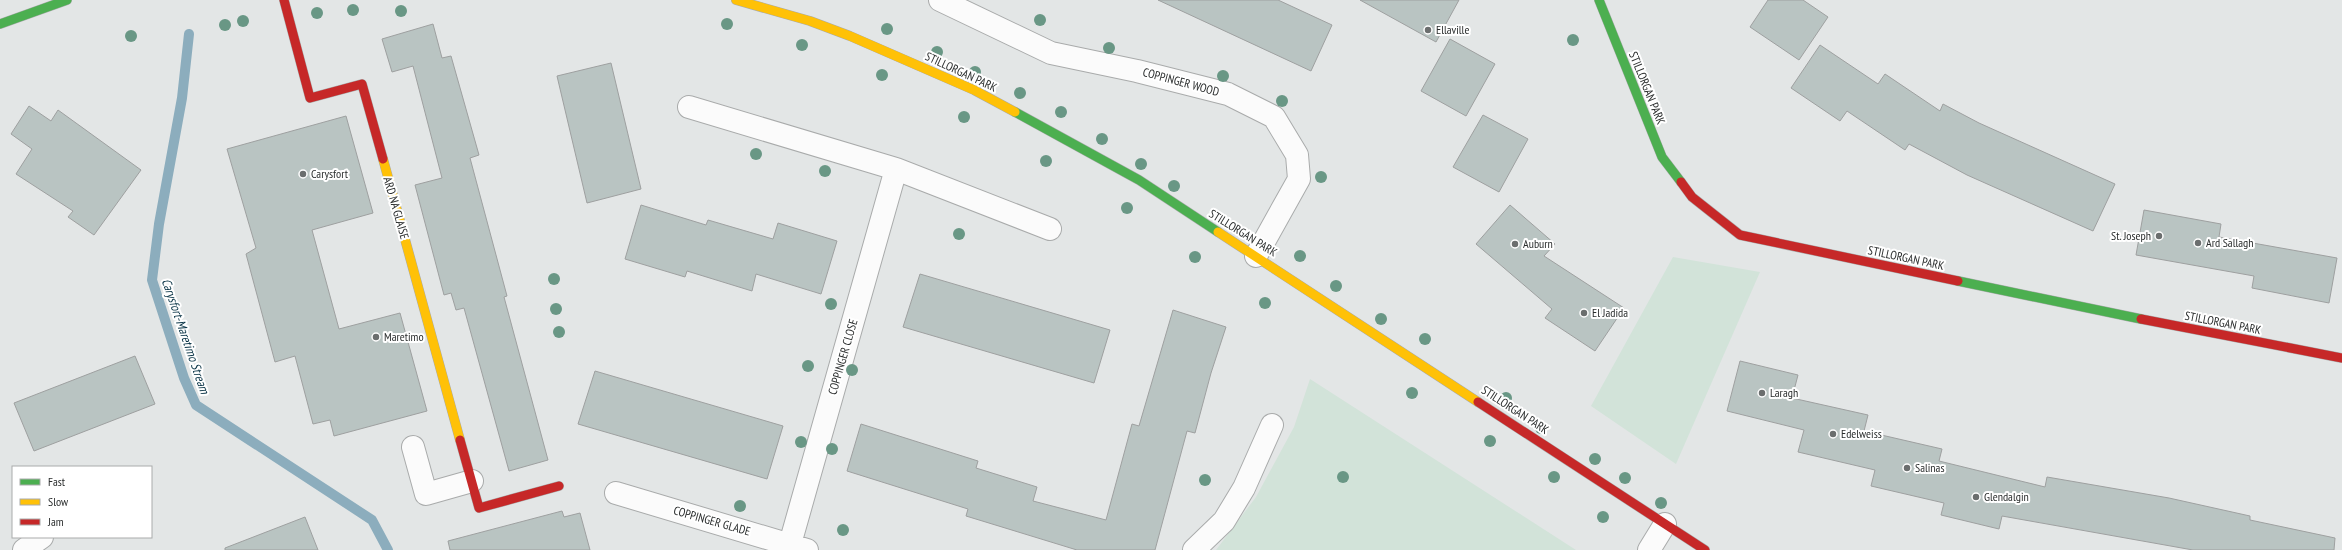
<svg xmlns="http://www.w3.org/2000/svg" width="2342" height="550" font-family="'PT Sans Narrow',sans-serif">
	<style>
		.green { fill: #d2e3d9 }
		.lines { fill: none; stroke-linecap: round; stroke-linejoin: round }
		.stream { stroke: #8cadbd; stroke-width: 10 }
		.building { fill: #b9c4c2; stroke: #9ea0a0 }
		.street-casing { stroke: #a9abab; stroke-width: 24 }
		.fast-casing { stroke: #a9abab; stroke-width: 10 }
		.slow-casing { stroke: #a9abab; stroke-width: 10 }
		.jam-casing { stroke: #a9abab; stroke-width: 10 }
		.street { stroke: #fbfbfb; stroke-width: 22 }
		.fast { stroke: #4caf50; stroke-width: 9 }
		.slow { stroke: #ffc107; stroke-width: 9 }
		.jam { stroke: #c62828; stroke-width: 9 }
		.tree { fill: #699785 }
		.poi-dot { fill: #6b6e6e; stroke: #fff; stroke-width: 1.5 }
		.labels { text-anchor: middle; stroke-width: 4; stroke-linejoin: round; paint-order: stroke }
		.poi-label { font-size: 12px; fill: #2a2d2d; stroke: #fff; text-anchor: start }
		.street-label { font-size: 12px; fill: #2a2d2d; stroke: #fff }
		.water-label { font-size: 13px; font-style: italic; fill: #0b3547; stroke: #fff }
	</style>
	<rect width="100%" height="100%" fill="#e3e6e6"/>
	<path class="green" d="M 1673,257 L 1760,272 L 1676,464 L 1591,406 Z
		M 1310,379 L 1576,550 L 1216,550 L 1256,497 L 1294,427 Z"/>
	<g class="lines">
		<path class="stream" d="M 189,34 L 182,98 L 159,224 L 152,280 L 184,378 L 196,405 L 372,520 L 388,550"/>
	</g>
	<path class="building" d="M 1158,0 L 1278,0 L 1332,25 L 1311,71 Z
		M 1360,0 L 1459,0 L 1436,42 Z
		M 1768,0 L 1803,0 L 1828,17 L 1799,60 L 1750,27 Z
		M 433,24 L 442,58 L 451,56 L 479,155 L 470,158 L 507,296 L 504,297 L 548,460 L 509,471 L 464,308 L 456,310 L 451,293 L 444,295 L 415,185 L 442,178 L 413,66 L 392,72 L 382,39 Z
		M 1450,39 L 1495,64 L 1466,116 L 1421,91 Z
		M 1820,45 L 1878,84 L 1885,74 L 1940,111 L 1943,104 L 1979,123 L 2115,184 L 2093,231 L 1967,175 L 1909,144 L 1905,150 L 1847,111 L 1840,121 L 1791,88 Z
		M 611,63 L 641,189 L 587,203 L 557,76 Z
		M 29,106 L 51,121 L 58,110 L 141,170 L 94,235 L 68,217 L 73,211 L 16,174 L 32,149 L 11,134 Z
		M 1483,115 L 1528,139 L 1499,192 L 1453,167 Z
		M 346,116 L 373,213 L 312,230 L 339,329 L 400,313 L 427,411 L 334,436 L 330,420 L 313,424 L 295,356 L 275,362 L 246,254 L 256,248 L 227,149 Z
		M 641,205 L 706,225 L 708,220 L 773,239 L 778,223 L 837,241 L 821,294 L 756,274 L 752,291 L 687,271 L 685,277 L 625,259 Z
		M 1510,205 L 1555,244 L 1544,256 L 1624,308 L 1595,351 L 1545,318 L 1552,309 L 1476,244 Z
		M 2144,210 L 2221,224 L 2219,237 L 2337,258 L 2329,303 L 2252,288 L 2254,276 L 2136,255 Z
		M 920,274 L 1110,330 L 1094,383 L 903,327 Z
		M 1173,310 L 1226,327 L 1211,373 L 1195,433 L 1187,431 L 1155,550 L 1077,550 L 966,516 L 968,509 L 847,471 L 861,424 L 978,461 L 976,468 L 1037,487 L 1033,501 L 1106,520 L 1132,424 L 1139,426 Z
		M 135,356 L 155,404 L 34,451 L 14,403 Z
		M 1740,361 L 1798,375 L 1792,398 L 1868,415 L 1864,431 L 1942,449 L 1939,461 L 2045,487 L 2047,477 L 2169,498 L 2250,516 L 2250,520 L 2335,538 L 2334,550 L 2193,550 L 2002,516 L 1999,529 L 1941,515 L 1944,503 L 1871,486 L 1875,470 L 1798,452 L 1804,430 L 1727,411 Z
		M 595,371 L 783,426 L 767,479 L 578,424 Z
		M 562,511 L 564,517 L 580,513 L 590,550 L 450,550 L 448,541 Z
		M 305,517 L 318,550 L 225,550 L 225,548 Z"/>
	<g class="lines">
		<g class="street-casing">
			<path id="street" d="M 940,0 L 1051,53 L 1137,71 L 1228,94 L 1274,117 L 1297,155 L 1299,179 L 1256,256
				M 689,107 L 896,169 L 1050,229
				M 413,447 L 426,494 L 472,481
				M 616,493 L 807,550
				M 790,544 L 896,169
				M 24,550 L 42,537
				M 1194,550 L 1224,521 L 1244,488 L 1272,425
				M 1649,550 L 1665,524"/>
		</g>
		<g class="fast-casing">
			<path id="fast" d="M 1599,0 L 1662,157 L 1681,182
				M 0,24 L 67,0
				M 1015,112 L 1139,180 L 1218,232
				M 1958,281 L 2141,319"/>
		</g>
		<g class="slow-casing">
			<path id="slow" d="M 736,0 L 810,21 L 850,36 L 974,90 L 1015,112
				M 383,159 L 460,440
				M 1218,232 L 1478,402"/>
		</g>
		<g class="jam-casing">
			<path id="jam" d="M 284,0 L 310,98 L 362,84 L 383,159
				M 1681,182 L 1692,197 L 1740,235 L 1958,281
				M 2141,319 L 2342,358
				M 1478,402 L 1705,550
				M 460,440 L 479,508 L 559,486"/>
		</g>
		<use href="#street" class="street"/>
		<use href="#fast" class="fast"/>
		<use href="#slow" class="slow"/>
		<use href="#jam" class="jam"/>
	</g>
	<g class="tree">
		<circle cx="353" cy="10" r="6"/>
		<circle cx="401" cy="11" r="6"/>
		<circle cx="317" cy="13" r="6"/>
		<circle cx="1040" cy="20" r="6"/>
		<circle cx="243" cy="21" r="6"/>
		<circle cx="727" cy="24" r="6"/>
		<circle cx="225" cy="25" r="6"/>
		<circle cx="887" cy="29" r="6"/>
		<circle cx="131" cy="36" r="6"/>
		<circle cx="1573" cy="40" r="6"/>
		<circle cx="802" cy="45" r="6"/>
		<circle cx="1109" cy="48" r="6"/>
		<circle cx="937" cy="52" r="6"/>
		<circle cx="975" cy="72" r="6"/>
		<circle cx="882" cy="75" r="6"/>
		<circle cx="1223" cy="76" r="6"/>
		<circle cx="1020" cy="93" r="6"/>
		<circle cx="1282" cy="101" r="6"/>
		<circle cx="1061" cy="112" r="6"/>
		<circle cx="964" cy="117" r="6"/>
		<circle cx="1102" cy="139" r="6"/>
		<circle cx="756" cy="154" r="6"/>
		<circle cx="1046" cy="161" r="6"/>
		<circle cx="1141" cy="164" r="6"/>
		<circle cx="825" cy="171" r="6"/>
		<circle cx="1321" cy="177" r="6"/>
		<circle cx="1174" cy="186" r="6"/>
		<circle cx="1127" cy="208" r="6"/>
		<circle cx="959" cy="234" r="6"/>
		<circle cx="1300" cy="256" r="6"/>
		<circle cx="1195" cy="257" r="6"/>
		<circle cx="554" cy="279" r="6"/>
		<circle cx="1336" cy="286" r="6"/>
		<circle cx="1265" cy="303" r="6"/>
		<circle cx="831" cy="304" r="6"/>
		<circle cx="556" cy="309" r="6"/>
		<circle cx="1381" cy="319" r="6"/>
		<circle cx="559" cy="332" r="6"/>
		<circle cx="1425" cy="339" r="6"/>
		<circle cx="808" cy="366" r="6"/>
		<circle cx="852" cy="370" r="6"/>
		<circle cx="1412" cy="393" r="6"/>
		<circle cx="1506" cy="398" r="6"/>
		<circle cx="1541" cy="428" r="6"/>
		<circle cx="1490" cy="441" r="6"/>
		<circle cx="801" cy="442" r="6"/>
		<circle cx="832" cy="449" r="6"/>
		<circle cx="1595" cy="459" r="6"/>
		<circle cx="1343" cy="477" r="6"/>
		<circle cx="1554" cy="477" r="6"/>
		<circle cx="1625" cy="478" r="6"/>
		<circle cx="1205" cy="480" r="6"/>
		<circle cx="1661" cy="503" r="6"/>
		<circle cx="740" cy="506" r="6"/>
		<circle cx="1603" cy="517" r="6"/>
		<circle cx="843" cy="530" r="6"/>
	</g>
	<g class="poi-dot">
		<circle cx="1428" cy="30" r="4"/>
		<circle cx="303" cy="174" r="4"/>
		<circle cx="2159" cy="236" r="4"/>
		<circle cx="2198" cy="243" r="4"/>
		<circle cx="1515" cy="244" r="4"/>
		<circle cx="1584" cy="313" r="4"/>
		<circle cx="376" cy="337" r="4"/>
		<circle cx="1762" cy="393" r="4"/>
		<circle cx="1833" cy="434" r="4"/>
		<circle cx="1907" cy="468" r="4"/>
		<circle cx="1976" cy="497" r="4"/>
	</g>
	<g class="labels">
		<g class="poi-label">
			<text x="1436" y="34">Ellaville</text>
			<text x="311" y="178">Carysfort</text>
			<text x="2151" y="240" text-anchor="end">St. Joseph</text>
			<text x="2206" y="247">Ard Sallagh</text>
			<text x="1523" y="248">Auburn</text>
			<text x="1592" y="317">El Jadida</text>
			<text x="384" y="341">Maretimo</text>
			<text x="1770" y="397">Laragh</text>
			<text x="1841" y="438">Edelweiss</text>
			<text x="1915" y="472">Salinas</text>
			<text x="1984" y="501">Glendalgin</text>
		</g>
		<g class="street-label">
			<text transform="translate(961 72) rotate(25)" y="4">STILLORGAN PARK</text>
			<text transform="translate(1181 82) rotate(15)" y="4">COPPINGER WOOD</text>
			<text transform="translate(1647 88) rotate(68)" y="4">STILLORGAN PARK</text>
			<text transform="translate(396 208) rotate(74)" y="4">ARD NA GLAISE</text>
			<text transform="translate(1243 233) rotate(32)" y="4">STILLORGAN PARK</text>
			<text transform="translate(1906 258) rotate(12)" y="4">STILLORGAN PARK</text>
			<text transform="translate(2223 323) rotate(11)" y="4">STILLORGAN PARK</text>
			<text transform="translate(843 357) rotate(-74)" y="4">COPPINGER CLOSE</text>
			<text transform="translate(1515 410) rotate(33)" y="4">STILLORGAN PARK</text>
			<text transform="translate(712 521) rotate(16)" y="4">COPPINGER GLADE</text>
		</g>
		<g class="water-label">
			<text transform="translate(186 336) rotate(71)" y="5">Carysfort-Maretimo Stream</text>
		</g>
	</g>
	<rect x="12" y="466" width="140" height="72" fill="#ffffff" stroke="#aaabab"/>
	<rect x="20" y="479" width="20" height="6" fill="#4caf50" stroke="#aaabab"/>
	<text x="48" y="486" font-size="12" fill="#2a2d2d">Fast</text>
	<rect x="20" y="499" width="20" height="6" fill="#ffc107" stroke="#aaabab"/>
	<text x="48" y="506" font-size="12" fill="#2a2d2d">Slow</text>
	<rect x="20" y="519" width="20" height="6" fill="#c62828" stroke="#aaabab"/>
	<text x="48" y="526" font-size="12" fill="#2a2d2d">Jam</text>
</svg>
